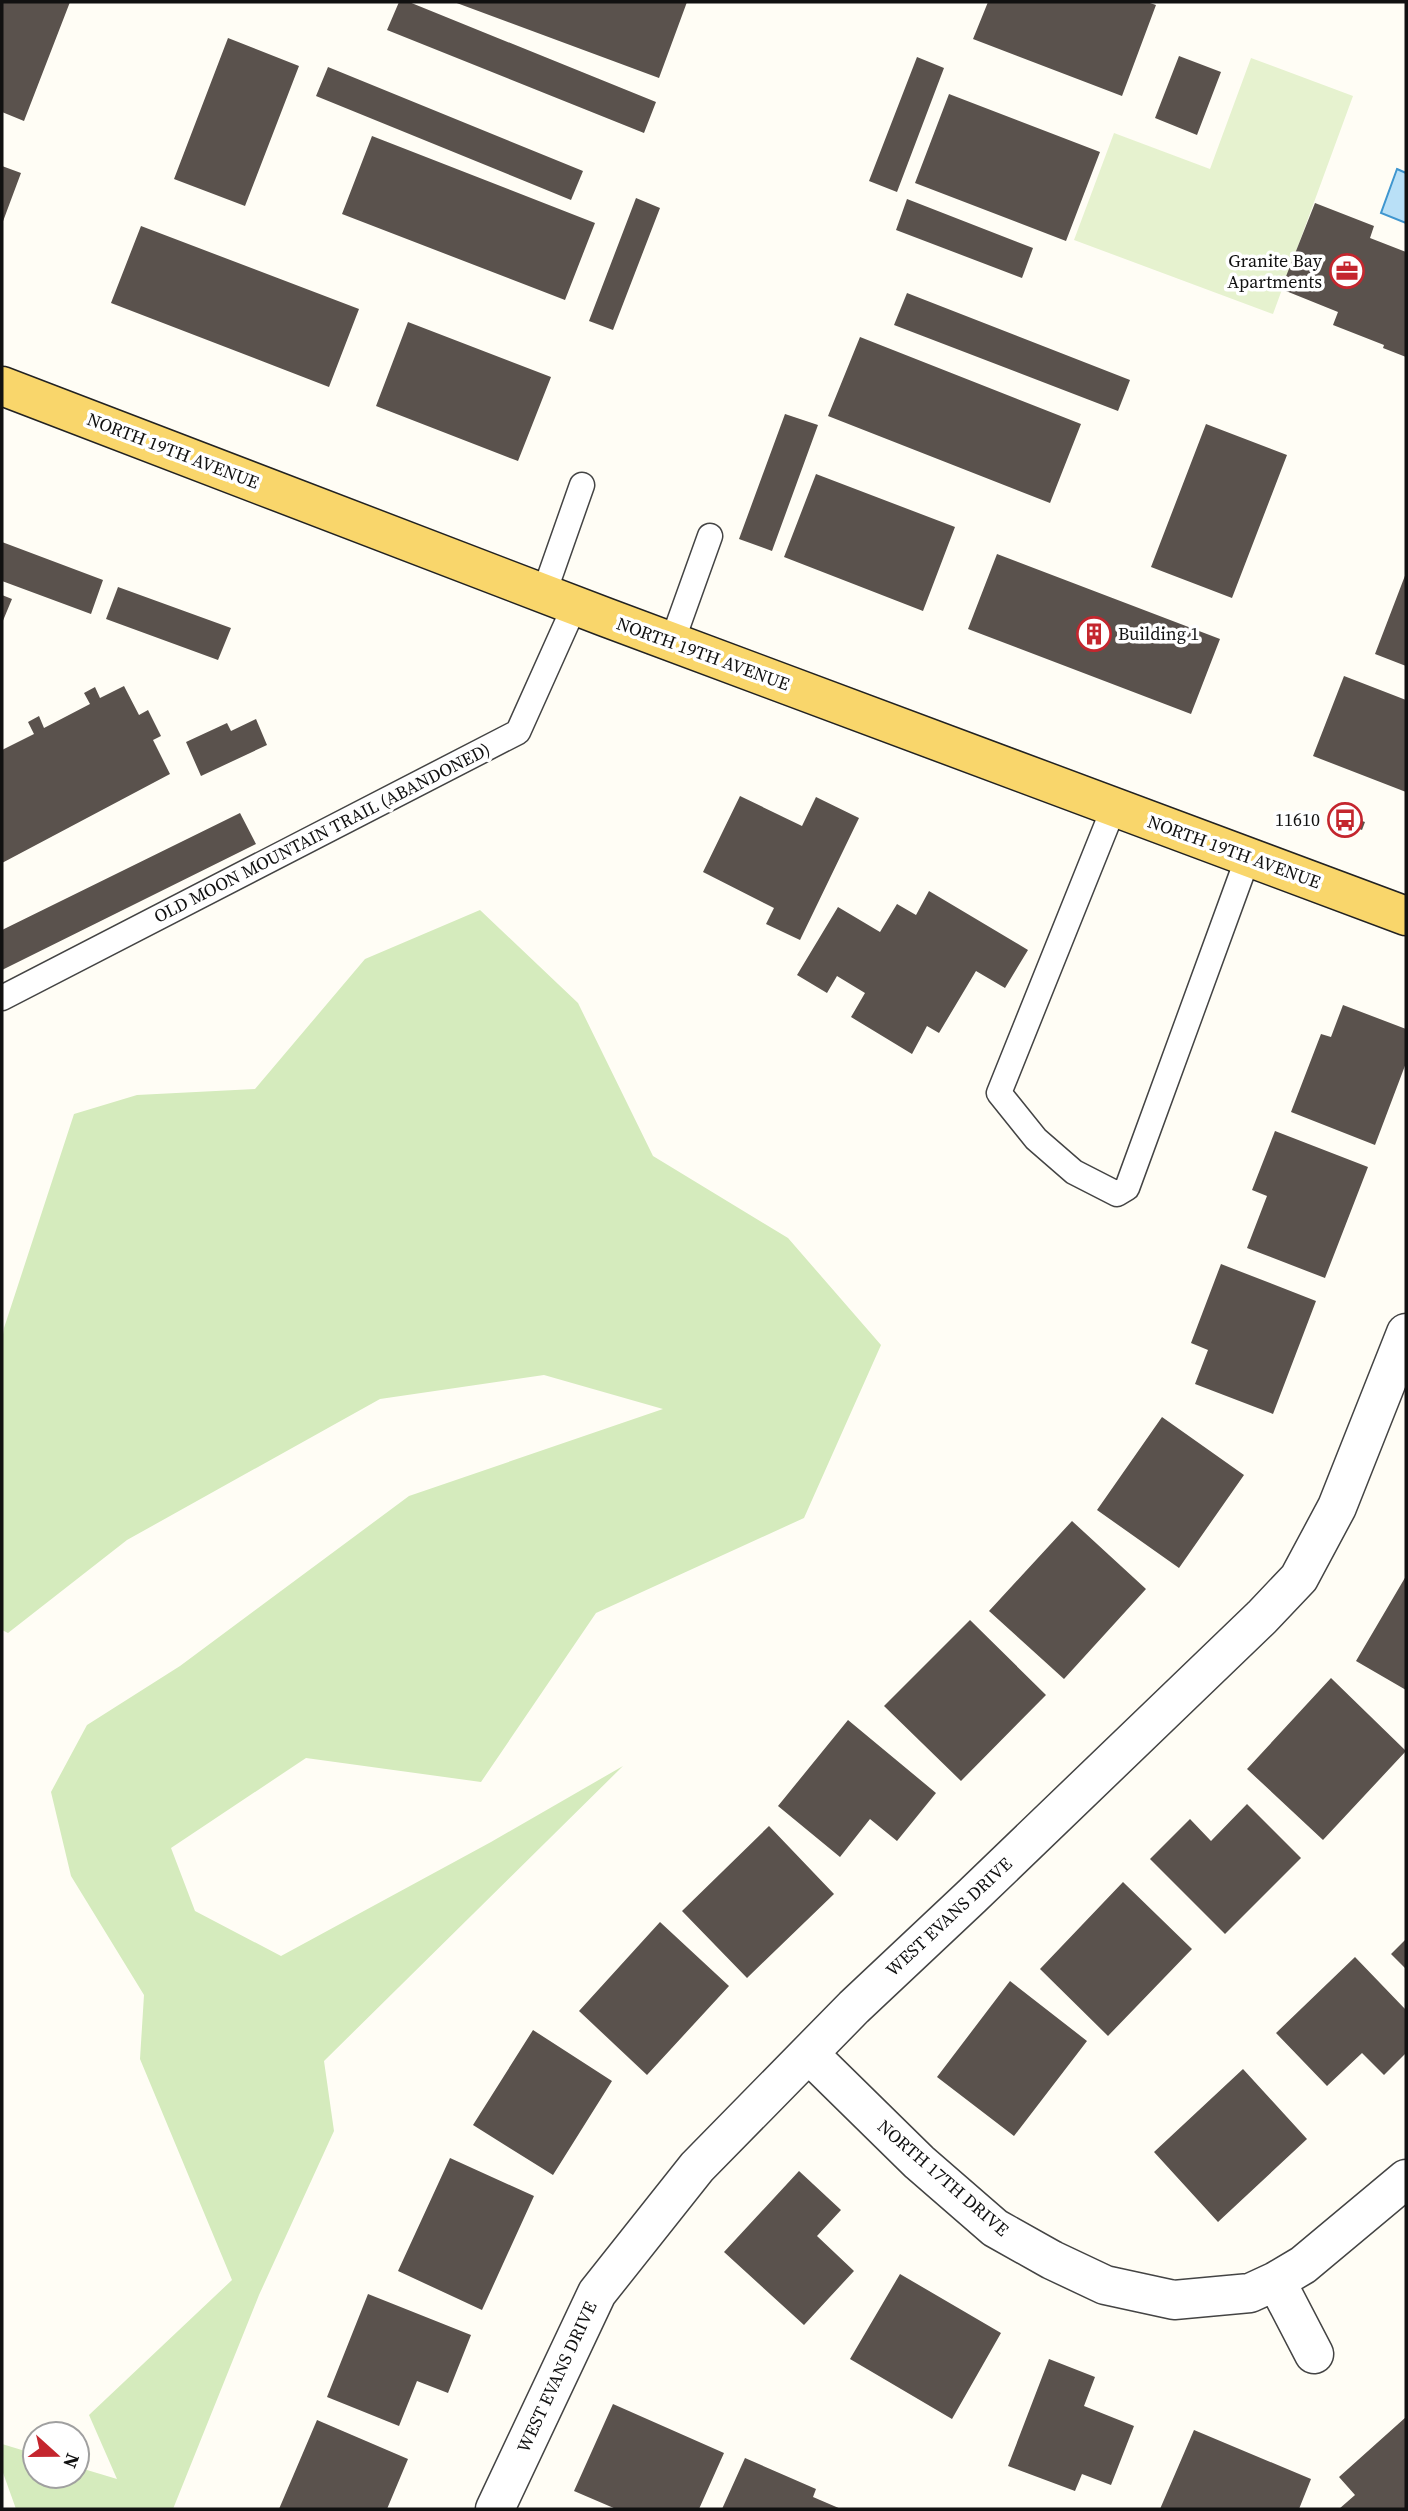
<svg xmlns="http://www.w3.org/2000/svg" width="1408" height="2511" font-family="'Source Serif 4',serif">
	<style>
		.green { fill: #d5ebbd }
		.pitch { fill: #e6f2cf }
		.water { fill: #b9e0f7; stroke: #3f96cf; stroke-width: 2 }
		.building { fill: #5a524d }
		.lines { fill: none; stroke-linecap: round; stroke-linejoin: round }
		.service-casing { stroke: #444; stroke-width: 27 }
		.minor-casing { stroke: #444; stroke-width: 41 }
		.primary-casing { stroke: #222; stroke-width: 41 }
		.service { stroke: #fff; stroke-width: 24 }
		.minor { stroke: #fff; stroke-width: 38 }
		.primary { stroke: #f9d66b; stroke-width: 38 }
		.labels { text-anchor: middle; stroke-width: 7; stroke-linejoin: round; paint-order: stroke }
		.poi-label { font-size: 18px; fill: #111; stroke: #fff; text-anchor: end }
		.street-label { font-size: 18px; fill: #111; stroke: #fff }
	</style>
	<rect width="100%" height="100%" fill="#fffdf5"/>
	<path class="green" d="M 480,910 L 578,1003 L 653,1156 L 788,1238 L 881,1345 L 804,1518 L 596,1613 L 481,1782 L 306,1758 L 171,1848 L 195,1911 L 281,1956 L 491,1842 L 623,1766 L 324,2061 L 334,2131 L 259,2295 L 173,2509 L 16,2509 L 2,2470 L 2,2444 L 35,2454 L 35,2476 L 77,2476 L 77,2467 L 117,2479 L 89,2415 L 232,2280 L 140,2059 L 144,1995 L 71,1876 L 51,1792 L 87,1725 L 180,1666 L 409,1496 L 663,1409 L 544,1375 L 380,1399 L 127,1540 L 8,1633 L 2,1630 L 2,1341 L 4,1328 L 74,1114 L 137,1095 L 255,1089 L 365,959 Z"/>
	<path class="pitch" d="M 1251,58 L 1353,96 L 1273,314 L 1074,240 L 1114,133 L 1210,169 Z"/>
	<path class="water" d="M 1397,169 L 1406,173 L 1406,223 L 1381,213 Z"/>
	<path class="building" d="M 2,2 L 70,2 L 24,121 L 2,112 Z
		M 399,2 L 409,2 L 656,102 L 644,133 L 387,30 Z
		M 454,2 L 687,2 L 659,78 Z
		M 988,2 L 1147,2 L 1156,5 L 1122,96 L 973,39 Z
		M 228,38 L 299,66 L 245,206 L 174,179 Z
		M 1179,56 L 1221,72 L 1197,135 L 1155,118 Z
		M 917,57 L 944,68 L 897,192 L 869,181 Z
		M 328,67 L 583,171 L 571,200 L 316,96 Z
		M 949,94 L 1100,152 L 1066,241 L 915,183 Z
		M 372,136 L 595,223 L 565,300 L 342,214 Z
		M 2,166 L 21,173 L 2,224 Z
		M 636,198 L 660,208 L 613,330 L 589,321 Z
		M 907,199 L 1033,248 L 1022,278 L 896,230 Z
		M 1315,203 L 1374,226 L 1370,238 L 1406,252 L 1406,357 L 1383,348 L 1384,345 L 1333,325 L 1338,312 L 1281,289 Z
		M 141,226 L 359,309 L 329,387 L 111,303 Z
		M 907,293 L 1130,380 L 1118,411 L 894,325 Z
		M 408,322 L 551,377 L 518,461 L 376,406 Z
		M 860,337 L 1081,424 L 1050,503 L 828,416 Z
		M 785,414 L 818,425 L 772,551 L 739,539 Z
		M 1206,424 L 1287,455 L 1232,598 L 1151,567 Z
		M 816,474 L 955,527 L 923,611 L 784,557 Z
		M 2,542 L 103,580 L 91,614 L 2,581 Z
		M 997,554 L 1220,639 L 1191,714 L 968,629 Z
		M 1406,573 L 1406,666 L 1375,654 Z
		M 118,587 L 231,628 L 218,660 L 106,619 Z
		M 2,595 L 12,599 L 2,623 Z
		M 1344,676 L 1406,700 L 1406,792 L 1313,756 Z
		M 124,686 L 139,715 L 148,710 L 161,736 L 153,740 L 170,774 L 2,863 L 2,750 L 34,734 L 28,722 L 39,716 L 44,728 L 90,704 L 84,693 L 95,687 L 100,698 Z
		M 256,719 L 267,745 L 201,776 L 186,742 L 227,723 L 231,731 Z
		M 740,796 L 802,826 L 816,797 L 859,818 L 800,940 L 766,924 L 774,908 L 703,872 Z
		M 240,813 L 256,844 L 2,970 L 2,930 Z
		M 1341,814 L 1365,822 L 1362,830 L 1338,821 Z
		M 929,891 L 1028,950 L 1005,988 L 976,971 L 939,1033 L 927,1026 L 912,1054 L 851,1017 L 865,993 L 837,976 L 827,993 L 797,975 L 838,907 L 880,932 L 897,904 L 916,915 Z
		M 1343,1005 L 1406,1029 L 1406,1063 L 1375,1145 L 1291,1112 L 1321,1034 L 1331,1037 Z
		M 1275,1131 L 1368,1167 L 1325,1278 L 1247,1248 L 1267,1196 L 1252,1190 Z
		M 1221,1264 L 1316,1301 L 1273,1414 L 1195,1384 L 1208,1350 L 1191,1343 Z
		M 1162,1417 L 1244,1475 L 1179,1568 L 1097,1510 Z
		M 1072,1521 L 1146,1589 L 1064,1679 L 989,1611 Z
		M 1406,1576 L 1406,1690 L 1356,1661 Z
		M 970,1620 L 1046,1695 L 961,1781 L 884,1706 Z
		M 1331,1678 L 1406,1751 L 1323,1840 L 1247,1769 Z
		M 848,1720 L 936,1793 L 897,1841 L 870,1819 L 840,1857 L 778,1806 Z
		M 1247,1804 L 1301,1858 L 1225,1934 L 1150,1859 L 1190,1819 L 1211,1841 Z
		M 769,1826 L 834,1894 L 747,1978 L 682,1911 Z
		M 1123,1882 L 1192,1949 L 1108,2036 L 1040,1969 Z
		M 660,1922 L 729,1986 L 647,2075 L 579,2011 Z
		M 1406,1939 L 1406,1969 L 1391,1954 Z
		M 1355,1957 L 1406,2010 L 1406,2053 L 1384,2075 L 1362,2053 L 1327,2086 L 1276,2033 Z
		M 1010,1981 L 1087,2041 L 1014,2136 L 937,2077 Z
		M 533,2030 L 612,2081 L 553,2175 L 473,2125 Z
		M 1243,2069 L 1307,2139 L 1218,2222 L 1154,2152 Z
		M 450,2158 L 534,2196 L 482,2310 L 398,2271 Z
		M 799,2171 L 841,2210 L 817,2236 L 854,2271 L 804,2325 L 724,2252 Z
		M 900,2274 L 1001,2333 L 952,2419 L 850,2359 Z
		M 368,2294 L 471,2335 L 448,2393 L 417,2381 L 399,2426 L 327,2397 Z
		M 1049,2359 L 1095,2377 L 1084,2406 L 1134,2426 L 1111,2485 L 1082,2474 L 1075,2491 L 1008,2466 Z
		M 613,2404 L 724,2453 L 699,2509 L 616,2509 L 574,2491 Z
		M 1406,2417 L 1406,2509 L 1339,2509 L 1355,2495 L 1339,2477 Z
		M 317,2420 L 408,2459 L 387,2509 L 279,2509 Z
		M 1194,2430 L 1311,2479 L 1299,2509 L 1160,2509 Z
		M 745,2458 L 816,2489 L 813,2497 L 841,2509 L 722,2509 Z"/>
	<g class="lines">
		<g class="service-casing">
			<path id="service" d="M 544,593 L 582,485
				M 672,642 L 710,536
				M 1114,807 L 999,1093 L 1036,1139 L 1074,1172 L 1117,1194 L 1127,1188 L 1248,857
				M 2,998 L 518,732 L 575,605"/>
		</g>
		<g class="minor-casing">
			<path id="minor" d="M 809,2054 L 919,2162 L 995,2228 L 1052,2260 L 1105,2285 L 1174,2300 L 1250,2293 L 1276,2281 L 1303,2265 L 1406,2179
				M 1276,2281 L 1314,2354
				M 495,2509 L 597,2293 L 697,2167 L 854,2007 L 971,1897 L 1262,1617 L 1299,1578 L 1337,1507 L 1406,1333"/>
		</g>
		<g class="primary-casing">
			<path id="primary" d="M 2,386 L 605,617 L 1406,916"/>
		</g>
		<use href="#service" class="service"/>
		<use href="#minor" class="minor"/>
		<use href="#primary" class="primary"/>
	</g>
	<defs>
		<g id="office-ring" transform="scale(1.75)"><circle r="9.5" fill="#fff" stroke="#c4262e" stroke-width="1.5"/><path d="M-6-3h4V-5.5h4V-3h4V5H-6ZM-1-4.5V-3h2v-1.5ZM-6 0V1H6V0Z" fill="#c4262e"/></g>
		<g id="building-ring" transform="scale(1.75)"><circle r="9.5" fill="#fff" stroke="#c4262e" stroke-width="1.5"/><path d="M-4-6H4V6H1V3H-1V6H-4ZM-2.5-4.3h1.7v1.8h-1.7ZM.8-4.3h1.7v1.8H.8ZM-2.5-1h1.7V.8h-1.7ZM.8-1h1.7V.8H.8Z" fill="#c4262e"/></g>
		<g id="bus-ring" transform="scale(1.75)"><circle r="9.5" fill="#fff" stroke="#c4262e" stroke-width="1.5"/><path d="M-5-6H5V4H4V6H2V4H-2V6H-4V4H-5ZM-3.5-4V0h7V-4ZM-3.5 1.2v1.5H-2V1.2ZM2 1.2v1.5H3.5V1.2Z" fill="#c4262e"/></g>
	</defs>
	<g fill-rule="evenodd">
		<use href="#office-ring" x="1347" y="271"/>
		<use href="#building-ring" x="1094" y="634"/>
		<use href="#bus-ring" x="1345" y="820"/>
	</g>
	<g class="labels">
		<g class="poi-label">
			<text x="1322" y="267">Granite Bay<tspan x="1322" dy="21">Apartments</tspan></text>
			<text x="1118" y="640" text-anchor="start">Building 1</text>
			<text x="1320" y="826">11610</text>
		</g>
		<g class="street-label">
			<text transform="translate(173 451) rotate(21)" y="6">NORTH 19TH AVENUE</text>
			<text transform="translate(703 654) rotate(20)" y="6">NORTH 19TH AVENUE</text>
			<text transform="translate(322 833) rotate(-27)" y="6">OLD MOON MOUNTAIN TRAIL (ABANDONED)</text>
			<text transform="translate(1234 852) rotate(20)" y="6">NORTH 19TH AVENUE</text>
			<text transform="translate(949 1917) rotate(-43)" y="6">WEST EVANS DRIVE</text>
			<text transform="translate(943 2178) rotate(41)" y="6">NORTH 17TH DRIVE</text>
			<text transform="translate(557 2377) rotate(-65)" y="6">WEST EVANS DRIVE</text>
		</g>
	</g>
	<rect width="1408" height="2511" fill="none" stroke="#111111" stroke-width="7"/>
	<g transform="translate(56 2455) rotate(111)"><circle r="33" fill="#ffffff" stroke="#a0a0a0" stroke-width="2"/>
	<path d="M0-5L12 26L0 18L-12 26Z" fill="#c4262e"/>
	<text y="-10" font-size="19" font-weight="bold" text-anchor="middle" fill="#111111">N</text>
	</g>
</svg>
